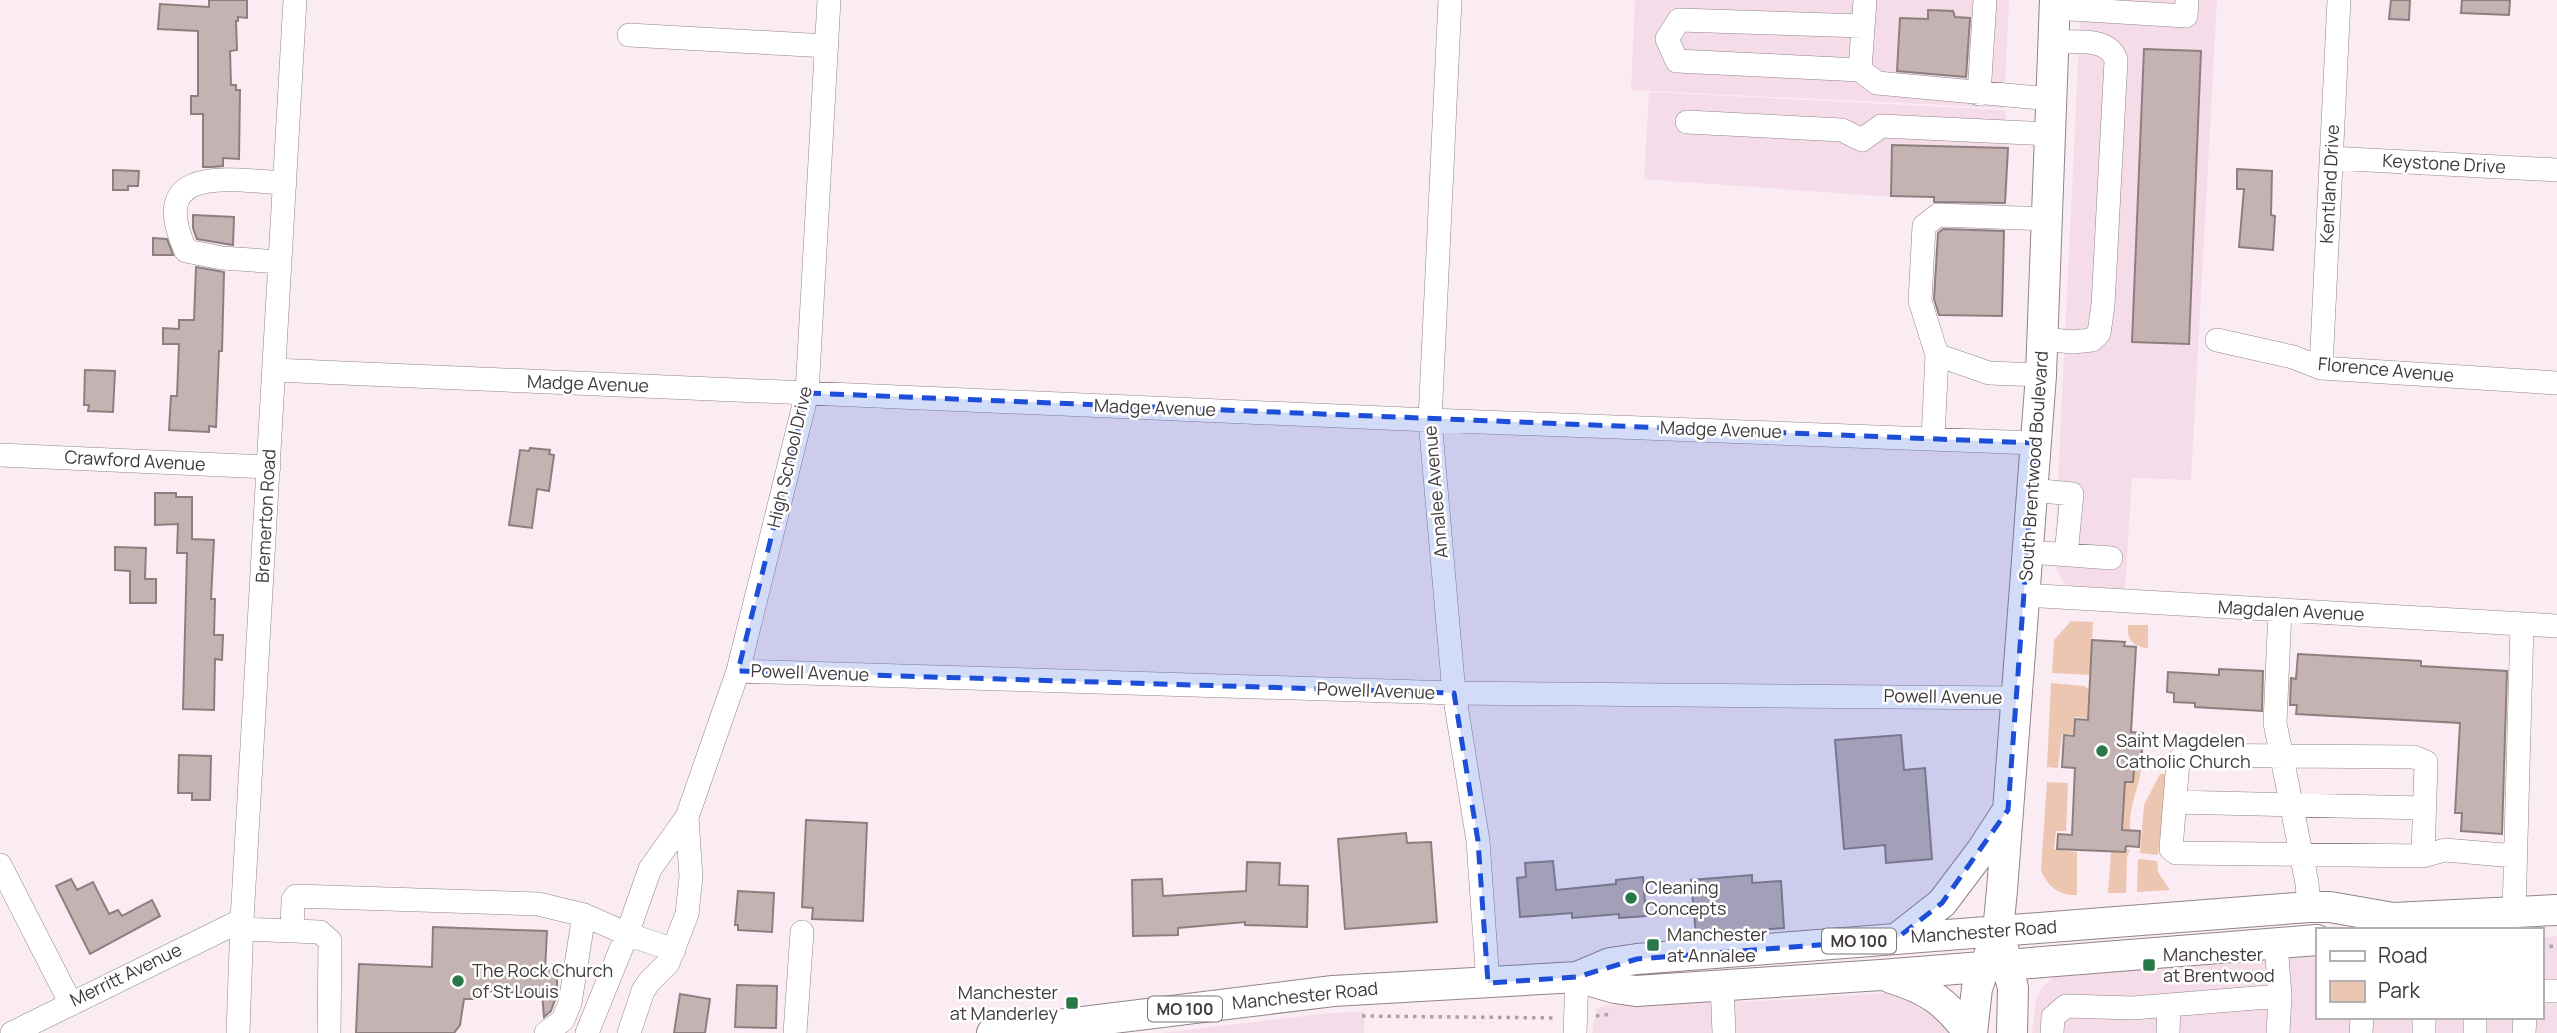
<svg xmlns="http://www.w3.org/2000/svg" width="2557" height="1033" font-family="Manrope,sans-serif">
	<style>
		.built { fill: #f4dde9 }
		.green { fill: #ecc6b0 }
		.building { fill: #c4b3b2; stroke: #8e7f7e; stroke-width: 2 }
		.lines { fill: none; stroke-linecap: round; stroke-linejoin: round }
		.minor-casing { stroke: #91838a; stroke-width: 24 }
		.major-casing { stroke: #91838a; stroke-width: 32 }
		.path { stroke: #aca1a6; stroke-width: 3.5; stroke-dasharray: 3.5 5; stroke-linecap: butt }
		.minor { stroke: #fff; stroke-width: 23 }
		.major { stroke: #fff; stroke-width: 30 }
		.marked { fill: #1d4ed8; fill-opacity: 0.2; stroke: #1d4ed8; stroke-width: 5; stroke-dasharray: 14 9; stroke-linejoin: round }
		.poi-dot { fill: #287849; stroke: #fff; stroke-width: 2.5 }
		.labels { text-anchor: middle; stroke-width: 5; stroke-linejoin: round; paint-order: stroke }
		.shield { fill: #fff; stroke: #797577; stroke-width: 2 }
		.shield-label { font-size: 16px; font-weight: bold; fill: #403a3d }
		.street-label { font-size: 18px; fill: #403a3d; stroke: #fff }
		.poi-label { font-size: 18px; fill: #403a3d; stroke: #fff; text-anchor: start }
	</style>
	<rect width="100%" height="100%" fill="#fbecf3"/>
	<path class="built" d="M 1635,0 L 2009,0 L 2004,108 L 1631,90 Z
		M 2081,0 L 2217,0 L 2191,480 L 2132,478 L 2125,591 L 2073,587 L 2064,583 L 2054,565 Z
		M 1649,92 L 2005,110 L 2009,148 L 2007,199 L 1891,197 L 1644,179 Z
		M 2557,936 L 2557,1033 L 2032,1033 L 2036,999 L 2042,988 L 2058,973 L 2317,951 L 2317,1017 L 2541,1017 L 2541,938 Z
		M 1900,992 L 1930,1003 L 1951,1033 L 1592,1033 L 1596,1009 L 1602,1006 L 1697,999 L 1746,1002 Z
		M 1365,1012 L 1364,1033 L 1161,1033 L 1330,1013 Z"/>
	<path class="green" d="M 2071,621 L 2093,622 L 2090,675 L 2052,673 L 2054,640 Z
		M 2128,625 L 2148,625 L 2148,648 C 2132,646 2127,640 2128,625 Z
		M 2051,683 L 2084,686 L 2089,689 L 2087,718 L 2074,717 L 2073,734 L 2062,734 L 2058,768 L 2047,767 Z
		M 2134,769 L 2141,769 C 2138,792 2129,804 2130,830 L 2122,830 L 2125,782 L 2133,782 Z
		M 2160,774 L 2167,774 L 2158,855 L 2140,853 L 2144,805 Z
		M 2047,782 L 2068,783 L 2066,831 L 2056,831 L 2054,849 L 2077,852 L 2077,895 C 2059,896 2048,886 2041,871 Z
		M 2126,849 L 2130,850 L 2127,857 L 2126,893 L 2108,893 L 2111,852 L 2125,852 Z
		M 2140,859 L 2157,861 L 2158,872 L 2170,890 L 2137,892 L 2138,860 Z"/>
	<path class="building" d="M 209,0 L 247,0 L 247,18 L 238,17 L 238,21 L 236,21 L 237,50 L 230,51 L 231,85 L 236,85 L 236,90 L 240,90 L 239,159 L 223,158 L 223,166 L 212,167 L 203,167 L 203,114 L 191,114 L 191,96 L 198,96 L 198,31 L 158,29 L 160,4 L 209,7 Z
		M 2391,0 L 2410,0 L 2409,20 L 2389,19 Z
		M 2462,0 L 2510,0 L 2509,15 L 2461,13 Z
		M 1928,10 L 1953,11 L 1955,17 L 1970,18 L 1966,77 L 1897,71 L 1900,18 L 1928,19 Z
		M 2144,49 L 2201,51 L 2189,344 L 2132,342 Z
		M 1892,145 L 2008,148 L 2005,203 L 1934,202 L 1934,197 L 1891,196 Z
		M 2237,169 L 2272,171 L 2271,215 L 2275,216 L 2273,250 L 2239,247 L 2244,189 L 2237,189 Z
		M 113,170 L 139,171 L 138,186 L 128,186 L 128,190 L 113,190 Z
		M 193,215 L 234,217 L 233,245 L 197,239 L 193,228 Z
		M 1943,229 L 2004,231 L 2002,316 L 1939,315 L 1934,299 L 1938,233 Z
		M 153,238 L 167,239 L 173,255 L 153,255 Z
		M 196,267 L 224,272 L 222,351 L 219,351 L 216,427 L 209,426 L 209,432 L 169,430 L 171,396 L 177,396 L 179,344 L 163,344 L 163,328 L 179,329 L 179,320 L 194,320 Z
		M 85,370 L 115,371 L 113,412 L 88,411 L 89,405 L 84,405 Z
		M 530,448 L 550,450 L 549,454 L 554,455 L 549,491 L 537,489 L 532,528 L 509,525 L 520,450 L 529,451 Z
		M 155,493 L 176,493 L 176,497 L 192,497 L 192,539 L 214,540 L 211,599 L 215,599 L 214,635 L 223,635 L 222,660 L 215,659 L 214,710 L 183,709 L 187,553 L 177,553 L 178,524 L 155,525 Z
		M 115,547 L 146,548 L 145,579 L 156,579 L 156,603 L 130,603 L 130,571 L 115,570 Z
		M 2092,640 L 2125,642 L 2124,646 L 2136,647 L 2131,732 L 2143,733 L 2141,769 L 2134,769 L 2133,782 L 2125,782 L 2122,830 L 2140,831 L 2139,847 L 2126,846 L 2125,852 L 2057,849 L 2058,834 L 2072,835 L 2075,768 L 2062,767 L 2064,735 L 2074,736 L 2075,719 L 2088,720 Z
		M 2298,654 L 2421,661 L 2421,666 L 2507,671 L 2502,834 L 2461,831 L 2462,813 L 2455,813 L 2460,723 L 2296,714 L 2297,705 L 2290,705 L 2291,678 L 2296,679 Z
		M 2219,669 L 2263,671 L 2262,711 L 2195,707 L 2195,703 L 2174,702 L 2174,693 L 2167,692 L 2168,672 L 2219,675 Z
		M 1901,735 L 1904,770 L 1925,768 L 1932,859 L 1886,863 L 1885,845 L 1844,849 L 1835,740 Z
		M 179,755 L 211,756 L 210,800 L 192,800 L 192,793 L 178,793 Z
		M 806,820 L 867,823 L 863,921 L 812,919 L 813,908 L 802,907 Z
		M 1406,833 L 1407,843 L 1431,842 L 1437,922 L 1345,929 L 1338,839 Z
		M 1553,861 L 1556,890 L 1616,884 L 1616,880 L 1643,877 L 1646,916 L 1619,918 L 1619,914 L 1572,918 L 1572,913 L 1520,917 L 1517,878 L 1526,877 L 1525,863 Z
		M 1247,862 L 1280,863 L 1279,885 L 1308,886 L 1307,927 L 1245,925 L 1245,922 L 1178,928 L 1178,935 L 1133,936 L 1132,880 L 1162,879 L 1163,896 L 1246,891 Z
		M 1752,875 L 1752,883 L 1781,881 L 1784,928 L 1696,935 L 1691,880 Z
		M 71,879 L 77,890 L 93,882 L 109,914 L 118,910 L 122,916 L 152,900 L 160,916 L 90,954 L 56,886 Z
		M 738,891 L 774,893 L 772,932 L 738,930 L 738,925 L 735,925 Z
		M 433,927 L 547,931 L 545,970 L 557,970 L 557,994 L 551,1011 L 544,1017 L 542,993 L 480,991 L 480,999 L 464,999 L 460,1025 L 454,1033 L 356,1033 L 359,964 L 432,967 Z
		M 737,985 L 777,986 L 776,1028 L 735,1027 Z
		M 680,994 L 710,999 L 705,1033 L 674,1033 Z"/>
	<g class="lines">
		<g class="minor-casing">
			<path id="minor" d="M 1450,0 L 1430,420 L 1454,693 L 1478,841 L 1488,983
				M 2054,8 L 2186,16 L 2187,0
				M 1863,26 L 1679,20 L 1667,39 L 1677,61 L 1860,70 L 1877,83 L 2051,99
				M 629,35 L 827,46
				M 1860,70 L 1865,0
				M 1979,94 L 1985,0
				M 1687,122 L 1842,130 L 1862,140 L 1881,126 L 2050,134
				M 2331,158 L 2557,170
				M 280,262 L 222,258 L 186,251 C 145,163 231,180 285,183
				M 2043,339 L 2073,342 L 2092,340 L 2099,333 L 2103,305 L 2116,60 C 2109,36 2074,43 2053,42
				M 2217,340 L 2293,357 L 2321,368 L 2557,383
				M 1937,355 L 1989,373 L 2041,375
				M 2321,368 L 2339,0
				M 274,370 L 1430,420 L 2035,443
				M 1933,438 L 1937,355 L 1920,301 L 1924,226 L 1938,215 L 2047,219
				M 0,455 L 269,467
				M 2032,490 L 2072,494 L 2066,555
				M 2028,552 L 2111,558
				M 2025,595 L 2557,626
				M 2280,610 L 2275,723 L 2307,883 L 2309,907
				M 738,671 L 1454,693 L 2015,698
				M 2175,802 L 2424,808
				M 2423,856 L 2426,762 L 2414,757 L 2185,755 L 2178,761 L 2171,849 L 2176,853 L 2423,856 L 2445,850 L 2515,856
				M 0,865 L 70,1002
				M 2514,912 L 2522,624
				M 241,929 L 320,932 L 330,941 L 329,1033
				M 292,931 L 293,900 L 296,896 L 538,904 L 584,915 L 627,934 L 674,950
				M 2276,943 L 2280,996 L 2278,1033
				M 1722,984 L 1724,1033
				M 2541,991 L 2557,991
				M 12,1033 L 242,920
				M 238,1033 L 242,920 L 295,0
				M 546,1033 L 563,1020 L 570,1003 L 584,915
				M 587,1033 L 627,934 L 650,869 L 687,817 L 738,671 L 807,393 L 829,0
				M 629,1033 L 643,991 L 649,982 L 668,963 L 687,914 L 691,877 L 687,817
				M 795,1033 L 802,932
				M 1575,1033 L 1577,977
				M 2052,1033 L 2053,1017 L 2066,1006 L 2133,1008 L 2280,996
				M 2168,1033 L 2169,1005
				M 2361,1033 L 2362,1017
				M 2424,1033 L 2424,1017
				M 2475,1033 L 2475,1017
				M 2524,1033 L 2525,1017"/>
		</g>
		<g class="major-casing">
			<path id="major" d="M 1896,939 L 1942,903 L 1982,850 L 2006,813
				M 2003,948 L 2013,988 L 2012,1033
				M 1577,977 L 1615,988 L 1636,991 L 1881,975 L 2317,940
				M 1891,978 C 1928,989 1946,1002 1969,1033
				M 992,1033 L 1333,991 L 1577,977 L 1610,963 L 1637,959 L 2309,907 L 2330,907 L 2393,918 L 2557,910
				M 1972,1033 L 1977,988 L 1998,931 L 2002,890 L 2041,375 L 2055,0"/>
		</g>
		<path class="path" d="M 2541,947 L 2557,946
			M 1362,1016 L 1557,1018
			M 1596,1016 L 1613,1014"/>
		<use href="#minor" class="minor"/>
		<use href="#major" class="major"/>
	</g>
	<path class="marked" d="M 807,393 L 2035,443 L 2008,810 L 1942,903 L 1896,939 L 1637,959 L 1577,977 L 1488,983 L 1478,841 L 1454,693 L 738,671 Z"/>
	<g class="poi-dot">
		<circle cx="2102" cy="751" r="7"/>
		<circle cx="1631" cy="898" r="7"/>
		<rect x="1646" y="938" width="14" height="14" rx="3.5"/>
		<rect x="2142" y="958" width="14" height="14" rx="3.5"/>
		<circle cx="458" cy="981" r="7"/>
		<rect x="1065" y="996" width="14" height="14" rx="3.5"/>
	</g>
	<g class="labels">
		<g class="shield">
			<rect x="1822" y="928.5" width="74" height="25" rx="5"/>
			<rect x="1148" y="996.5" width="74" height="25" rx="5"/>
		</g>
		<g class="shield-label">
			<text x="1859" y="947">MO 100</text>
			<text x="1185" y="1015">MO 100</text>
		</g>
		<g class="street-label">
			<text transform="translate(2444 164) rotate(3)" y="6">Keystone Drive</text>
			<text transform="translate(2330 184) rotate(-87)" y="6">Kentland Drive</text>
			<text transform="translate(2386 370) rotate(5)" y="6">Florence Avenue</text>
			<text transform="translate(588 384) rotate(2)" y="6">Madge Avenue</text>
			<text transform="translate(1155 408) rotate(2)" y="6">Madge Avenue</text>
			<text transform="translate(1721 430) rotate(2)" y="6">Madge Avenue</text>
			<text transform="translate(790 457) rotate(-77)" y="6">High School Drive</text>
			<text transform="translate(135 461) rotate(3)" y="6">Crawford Avenue</text>
			<text transform="translate(2034 466) rotate(-86)" y="6">South Brentwood Boulevard</text>
			<text transform="translate(1436 492) rotate(-95)" y="6">Annalee Avenue</text>
			<text transform="translate(266 516) rotate(-87)" y="6">Bremerton Road</text>
			<text transform="translate(2291 611) rotate(3)" y="6">Magdalen Avenue</text>
			<text transform="translate(810 673) rotate(2)" y="6">Powell Avenue</text>
			<text transform="translate(1376 691) rotate(2)" y="6">Powell Avenue</text>
			<text transform="translate(1943 697) rotate(1)" y="6">Powell Avenue</text>
			<text transform="translate(1984 932) rotate(-4)" y="6">Manchester Road</text>
			<text transform="translate(126 975) rotate(-26)" y="6">Merritt Avenue</text>
			<text transform="translate(1305 996) rotate(-6)" y="6">Manchester Road</text>
		</g>
		<g class="poi-label">
			<text x="2116" y="747">Saint Magdelen<tspan x="2116" dy="21">Catholic Church</tspan></text>
			<text x="1645" y="894">Cleaning<tspan x="1645" dy="21">Concepts</tspan></text>
			<text x="1667" y="941">Manchester<tspan x="1667" dy="21">at Annalee</tspan></text>
			<text x="2163" y="961">Manchester<tspan x="2163" dy="21">at Brentwood</tspan></text>
			<text x="472" y="977">The Rock Church<tspan x="472" dy="21">of St Louis</tspan></text>
			<text x="1058" y="999" text-anchor="end">Manchester<tspan x="1058" dy="21">at Manderley</tspan></text>
		</g>
	</g>
	<rect x="2316" y="928" width="228" height="91" fill="#ffffff" stroke="#b3b0b1" stroke-width="2"/>
	<rect x="2330" y="951" width="35" height="10" fill="#ffffff" stroke="#b3b0b1" stroke-width="2"/>
	<text x="2378" y="963" font-size="21" fill="#403a3d">Road</text>
	<rect x="2330" y="981" width="35" height="21" fill="#ecc6b0" stroke="#b3b0b1" stroke-width="2"/>
	<text x="2378" y="998" font-size="21" fill="#403a3d">Park</text>
</svg>
